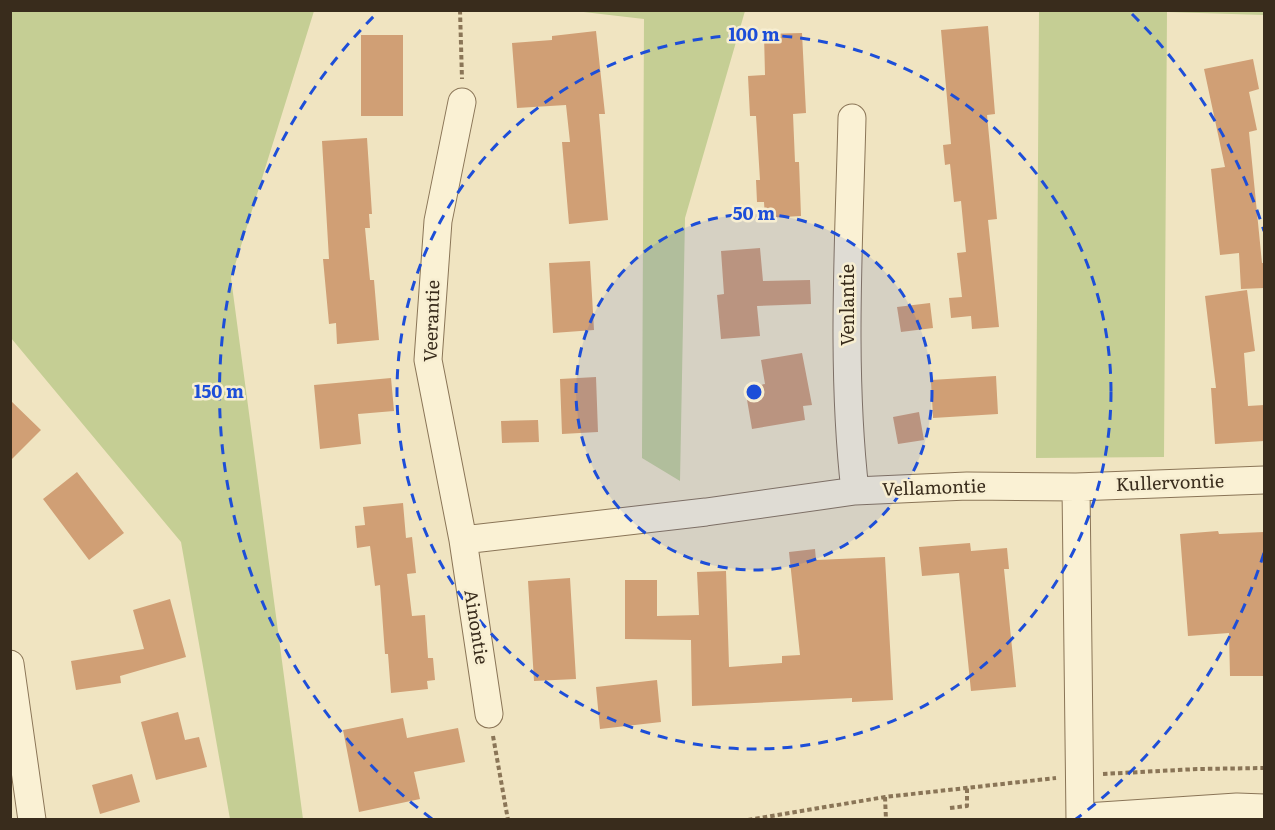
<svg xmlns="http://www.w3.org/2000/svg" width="1275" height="830" font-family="Literata,serif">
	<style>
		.green { fill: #c5ce94 }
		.building { fill: #d09f75 }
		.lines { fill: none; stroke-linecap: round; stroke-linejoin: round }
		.minor-casing { stroke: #8a7557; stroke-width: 29 }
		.tertiary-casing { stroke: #8a7557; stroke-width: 35 }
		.path { stroke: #8a7557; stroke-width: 4; stroke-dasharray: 4.5 3; stroke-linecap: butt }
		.minor { stroke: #faf1d4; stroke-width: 27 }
		.tertiary { stroke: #faf1d4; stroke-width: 33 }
		.ring { fill: none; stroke: #1d4ed8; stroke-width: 3; stroke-dasharray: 10 8 }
		.labels { text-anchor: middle; stroke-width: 5; stroke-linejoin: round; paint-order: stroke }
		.street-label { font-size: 18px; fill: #392c1c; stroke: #f7eed1 }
		.centre { fill: #1d4ed8; stroke: #f7eed1; stroke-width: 3 }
		.ring-label { font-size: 18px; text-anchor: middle; font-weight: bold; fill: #1d4ed8; stroke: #f7eed1; stroke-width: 5; stroke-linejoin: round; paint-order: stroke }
	</style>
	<rect width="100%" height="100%" fill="#f0e4c1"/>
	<path class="green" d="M 10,11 L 314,11 L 231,278 L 303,819 L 230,819 L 181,542 L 11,338 Z
		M 575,11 L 745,11 L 685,218 L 680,481 L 642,458 L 644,19 Z
		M 983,11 L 1264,11 L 1264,15 L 1167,12 L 1164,457 L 1036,458 L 1039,12 Z"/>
	<path class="building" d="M 988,26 L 995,114 L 987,115 L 997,219 L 988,220 L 999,327 L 972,329 L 971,316 L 951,318 L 949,298 L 962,297 L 957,253 L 966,252 L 961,201 L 954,202 L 950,164 L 945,165 L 943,145 L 951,144 L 941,30 Z
		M 596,31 L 605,114 L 599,114 L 608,220 L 569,224 L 562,142 L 570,142 L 566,105 L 517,108 L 512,43 L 552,40 L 552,36 Z
		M 802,33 L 806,113 L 793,114 L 795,162 L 799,162 L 801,216 L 765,218 L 764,202 L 757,202 L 756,180 L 760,180 L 756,116 L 750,116 L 748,76 L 765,75 L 764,34 Z
		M 361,35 L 403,35 L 403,116 L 361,116 Z
		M 1253,59 L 1259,89 L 1249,92 L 1257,130 L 1249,132 L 1262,263 L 1264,263 L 1264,288 L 1241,289 L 1239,253 L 1220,255 L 1211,169 L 1225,167 L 1204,69 Z
		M 367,138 L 372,214 L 369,214 L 370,228 L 365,228 L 370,280 L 374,280 L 379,340 L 337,344 L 336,323 L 329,324 L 323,259 L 329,259 L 322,141 Z
		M 760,248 L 763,281 L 810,280 L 811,304 L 757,306 L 760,336 L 721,339 L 717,295 L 724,294 L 721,251 Z
		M 590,261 L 594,330 L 553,333 L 549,263 Z
		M 1247,290 L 1255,351 L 1244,353 L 1248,406 L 1264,405 L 1264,441 L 1215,444 L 1211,388 L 1216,388 L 1205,296 Z
		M 930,303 L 933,328 L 901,332 L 897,307 Z
		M 802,353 L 812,405 L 803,406 L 805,420 L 752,429 L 745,388 L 765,384 L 761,360 Z
		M 996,376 L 998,414 L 933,418 L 931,380 Z
		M 596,377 L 598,432 L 562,434 L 560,379 Z
		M 391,378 L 394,411 L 358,414 L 361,444 L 320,449 L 314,385 Z
		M 10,400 L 41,430 L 10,461 Z
		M 919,412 L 924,440 L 898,444 L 893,417 Z
		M 538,420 L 539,442 L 502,443 L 501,421 Z
		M 77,472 L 124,533 L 89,560 L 43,499 Z
		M 403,503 L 406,538 L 412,537 L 416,573 L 407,574 L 412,616 L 425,615 L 428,658 L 433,658 L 435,680 L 427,681 L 428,689 L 391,693 L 388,654 L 385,654 L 380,585 L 375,586 L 370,546 L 357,548 L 355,526 L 365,525 L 363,507 Z
		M 1218,531 L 1219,534 L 1264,532 L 1264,676 L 1230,676 L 1229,633 L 1188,636 L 1180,534 Z
		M 970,543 L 971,551 L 1007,548 L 1009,569 L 1004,569 L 1016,687 L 971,691 L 959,573 L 922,576 L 919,547 Z
		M 815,549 L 816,560 L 885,557 L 893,700 L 852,702 L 852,698 L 692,706 L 691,640 L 625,639 L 625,580 L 657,580 L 657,616 L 699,615 L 697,572 L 726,571 L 729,667 L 782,663 L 782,656 L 800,655 L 789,552 Z
		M 570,578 L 576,679 L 534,681 L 528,581 Z
		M 170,599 L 186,657 L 120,676 L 121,683 L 76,690 L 71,661 L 144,649 L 133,610 Z
		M 657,680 L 661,722 L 600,729 L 596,687 Z
		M 178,712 L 185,740 L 199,737 L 207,767 L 156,780 L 141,722 Z
		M 403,718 L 407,738 L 458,728 L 465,762 L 414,772 L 420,799 L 359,812 L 343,730 Z
		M 132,774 L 140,802 L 100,814 L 92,785 Z"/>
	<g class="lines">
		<g class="minor-casing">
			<path id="minor" d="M 462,102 L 438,221 L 428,360 L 463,540 L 489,714
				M 852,118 C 849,242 841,368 855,491
				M 1076,487 L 1080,820
				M 463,540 L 706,512 L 855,491 L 967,486 L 1076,487 L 1264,480
				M 10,664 L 32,820"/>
		</g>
		<g class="tertiary-casing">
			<path id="tertiary" d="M 1086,820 L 1237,810 L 1264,811"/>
		</g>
		<path class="path" d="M 460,10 L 462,79
			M 493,736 L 508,820
			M 1103,774 L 1197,769 L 1264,768
			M 885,797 L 886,820
			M 950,808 L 967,806 L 967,788
			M 748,820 L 885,797 L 1056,778"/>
		<use href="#minor" class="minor"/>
		<use href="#tertiary" class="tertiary"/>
	</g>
	<circle cx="754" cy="392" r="178" fill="#1d4ed8" fill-opacity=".12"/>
	<g class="ring">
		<circle cx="754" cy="392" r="178"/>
		<circle cx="754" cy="392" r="357"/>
		<path d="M1264 553A535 535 0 0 1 1076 819M432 819A535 535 0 0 1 376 14M1132 14A535 535 0 0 1 1264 231"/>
	</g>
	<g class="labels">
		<g class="street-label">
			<text transform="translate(848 305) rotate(-90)" y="6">Venlantie</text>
			<text transform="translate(432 321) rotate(-88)" y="6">Veerantie</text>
			<text transform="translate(1170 483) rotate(-2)" y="6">Kullervontie</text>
			<text transform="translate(934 488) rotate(-2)" y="6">Vellamontie</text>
			<text transform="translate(476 627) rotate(81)" y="6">Ainontie</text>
		</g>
	</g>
	<circle cx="754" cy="392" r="9" class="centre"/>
	<g class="ring-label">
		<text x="754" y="41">100 m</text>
		<text x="754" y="220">50 m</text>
		<text x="219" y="398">150 m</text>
	</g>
	<rect width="1275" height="830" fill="none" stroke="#392c1c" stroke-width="24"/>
</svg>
